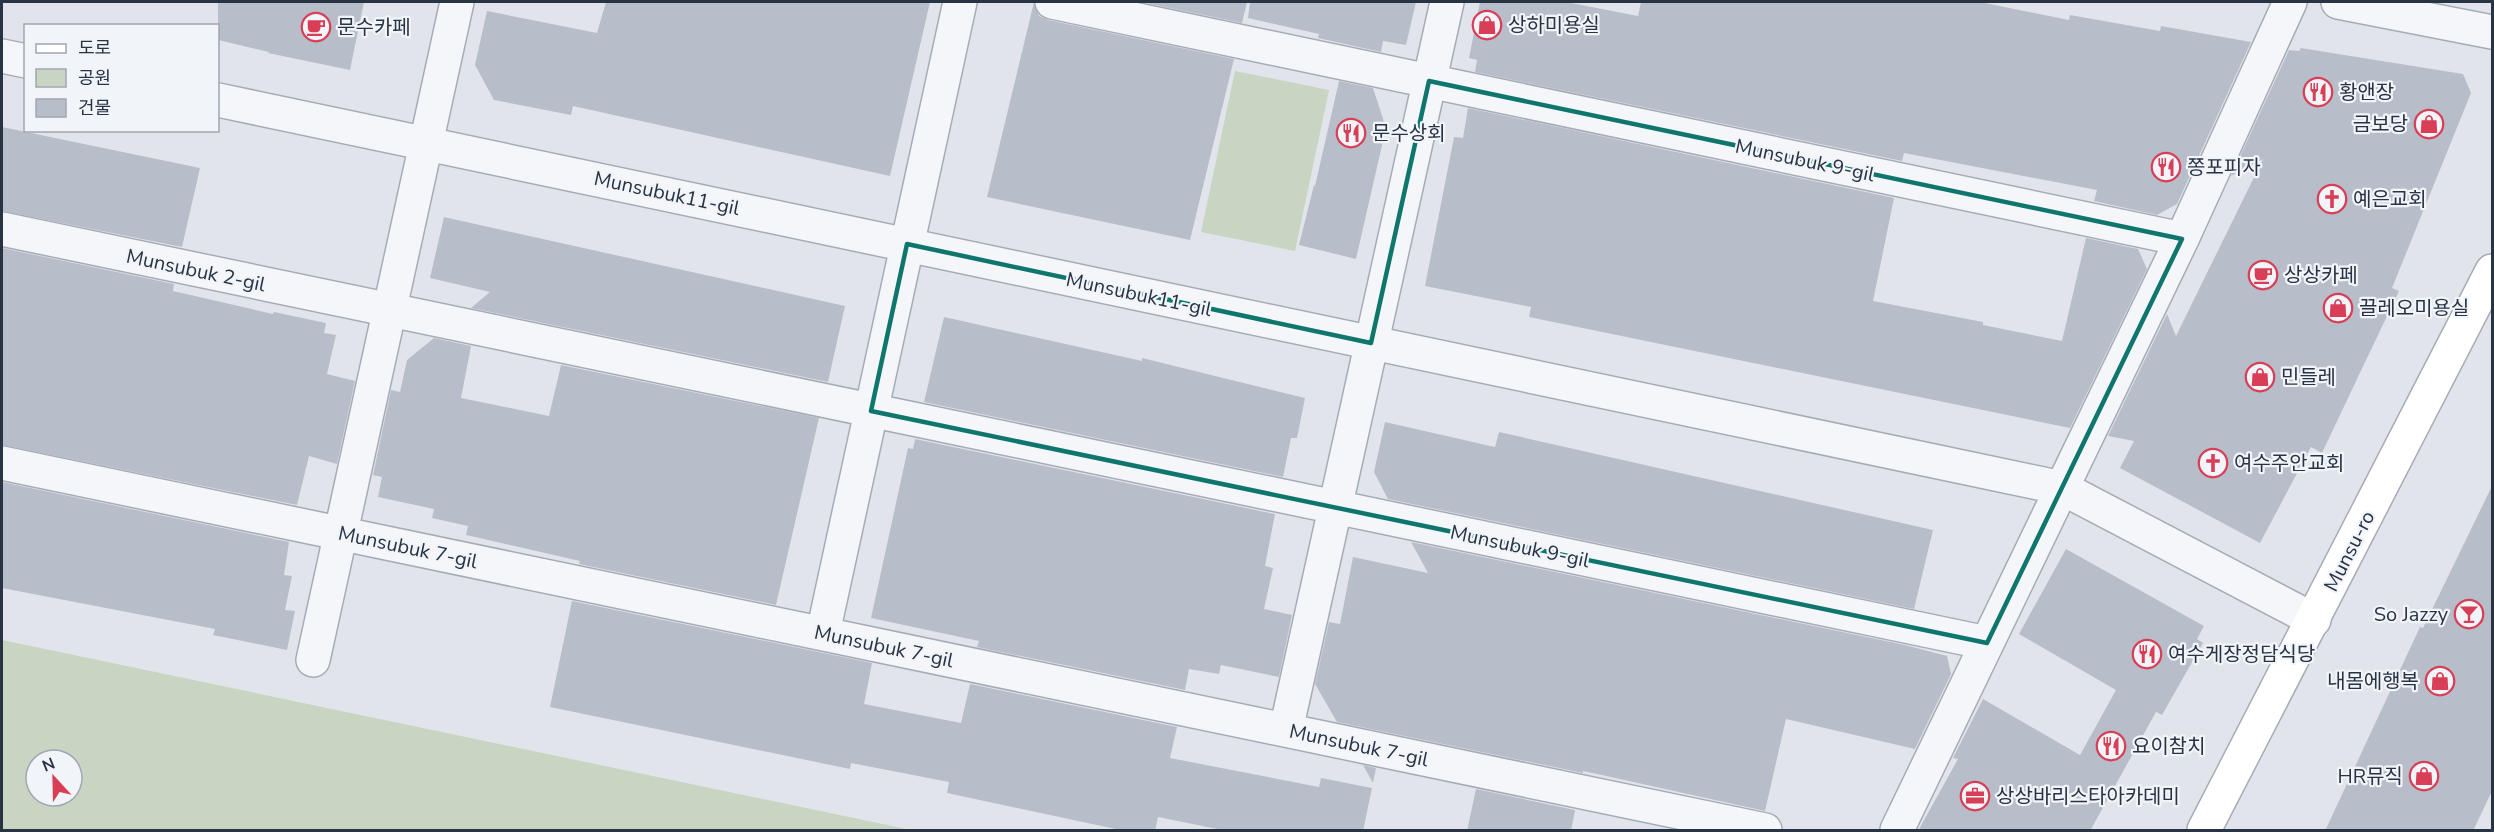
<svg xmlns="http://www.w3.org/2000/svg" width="2494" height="832" font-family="'Nunito Sans','Noto Sans KR',sans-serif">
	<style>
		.green { fill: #c7d5c2; fill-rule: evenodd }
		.building { fill: #b8bec9 }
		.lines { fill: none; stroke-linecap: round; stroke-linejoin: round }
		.street-casing { stroke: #a6acb6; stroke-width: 36 }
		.secondary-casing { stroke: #a6acb6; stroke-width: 36 }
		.street { stroke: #f5f6f9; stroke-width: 33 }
		.secondary { stroke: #fff; stroke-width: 33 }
		.marked { fill: none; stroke: #0f766e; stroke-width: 4.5; stroke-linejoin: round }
		.labels { text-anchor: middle; stroke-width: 4.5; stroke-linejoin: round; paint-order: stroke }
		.poi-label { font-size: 20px; fill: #283344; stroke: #f1f4f8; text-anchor: start }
		.street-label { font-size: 20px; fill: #283344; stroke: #f1f4f8 }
	</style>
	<rect width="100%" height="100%" fill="#e1e5eb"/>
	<path class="green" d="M 1235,71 L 1329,90 L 1295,251 L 1201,232 Z
		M 2,640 L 911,830 L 2,830 ZM 36,760 L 72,760 L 72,796 L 36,796 Z"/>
	<path class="building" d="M 218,2 L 364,2 L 350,70 L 268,53 L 269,52 L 218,40 Z
		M 606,2 L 930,2 L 890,176 L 573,106 L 571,115 L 494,100 L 475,65 L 487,11 L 597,33 Z
		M 1034,2 L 1039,16 L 1048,20 L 1234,59 L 1190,240 L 987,197 Z
		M 1141,2 L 1247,2 L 1242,23 Z
		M 1250,2 L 1416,2 L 1406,45 L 1383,41 L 1381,52 L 1318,38 L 1319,34 L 1248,18 Z
		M 1480,2 L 1566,2 L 1638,16 L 1641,2 L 1980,2 L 2069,20 L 2070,15 L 2160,31 L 2161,26 L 2251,42 L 2177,204 L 2157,215 L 2094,201 L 2097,190 L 1904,153 L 1902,161 L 1475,72 L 1477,60 L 1469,58 Z
		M 2301,48 L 2463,74 L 2471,93 L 2392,288 L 2399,291 L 2358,377 L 2322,453 L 2311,447 L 2260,543 L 2120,468 L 2134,441 L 2108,436 L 2167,314 L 2176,336 L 2263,159 L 2231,176 L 2289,50 L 2299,51 Z
		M 1339,81 L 1373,88 L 1386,128 L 1356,259 L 1299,245 L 1314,185 L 1315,186 Z
		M 1468,108 L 1894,198 L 1873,301 L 1983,322 L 1983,325 L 2062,341 L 2086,238 L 2138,249 L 2147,269 L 2070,428 L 1529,317 L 1531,307 L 1425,286 L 1454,137 L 1463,138 Z
		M 2,127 L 200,168 L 182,247 L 2,211 Z
		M 444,217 L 845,306 L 828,382 L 471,308 L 490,292 L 430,278 Z
		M 2,248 L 174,284 L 173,291 L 273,314 L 274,312 L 326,323 L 324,333 L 336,335 L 327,374 L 355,381 L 337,464 L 309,456 L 297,505 L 2,445 Z
		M 944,317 L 1142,361 L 1142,358 L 1305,398 L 1297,438 L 1291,438 L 1283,477 L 924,402 Z
		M 434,338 L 471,346 L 461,398 L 549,416 L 561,365 L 819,418 L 776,605 L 579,564 L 580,561 L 466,535 L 468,526 L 432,518 L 434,509 L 378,497 L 382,477 L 373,475 L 391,390 L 400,392 L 407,360 Z
		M 1385,422 L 1495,447 L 1499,432 L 1933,530 L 1914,609 L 1388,499 L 1374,472 Z
		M 915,439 L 1275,514 L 1265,566 L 1273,568 L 1264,609 L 1292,615 L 1279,677 L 1221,665 L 1219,674 L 1189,669 L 1185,690 L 977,647 L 979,641 L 871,618 L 908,448 L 913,449 Z
		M 2,482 L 289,542 L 284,575 L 292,576 L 285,610 L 295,611 L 287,650 L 213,635 L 215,629 L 2,588 Z
		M 2493,484 L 2493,789 L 2473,831 L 2325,831 L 2420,627 L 2423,628 Z
		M 1411,542 L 1905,645 L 1947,656 L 1951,674 L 1915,749 L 1786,719 L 1765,811 L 1597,774 L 1583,771 L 1583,773 L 1337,722 L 1315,684 L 1329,622 L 1340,624 L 1353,557 L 1428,573 Z
		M 2066,549 L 2204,626 L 2197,639 L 2203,643 L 2162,715 L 2156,712 L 2090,831 L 1918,831 L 1958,759 L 1953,758 L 1983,699 L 2080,755 L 2116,690 L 2019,634 Z
		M 572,601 L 872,663 L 864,704 L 961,723 L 970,684 L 1177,727 L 1170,758 L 1319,787 L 1321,778 L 1372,788 L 1363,831 L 1227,831 L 1158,817 L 1155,831 L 1125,831 L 947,793 L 949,782 L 851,763 L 850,769 L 550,707 Z
		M 1363,765 L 1376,768 L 1373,783 Z
		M 1476,789 L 1575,810 L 1571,831 L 1467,831 Z"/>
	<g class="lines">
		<g class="street-casing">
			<path id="street" d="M 1052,2 L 2182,239
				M 2338,2 L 2492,32
				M 2,56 L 26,61
				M 218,100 L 2062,488 L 2314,620
				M 2,229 L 1987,643
				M 2,463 L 1765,830
				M 823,633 L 960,2
				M 313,660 L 457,2
				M 1286,730 L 1447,2
				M 1897,830 L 2182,239 L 2290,2"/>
		</g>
		<g class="secondary-casing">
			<path id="secondary" d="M 2204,830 L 2492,271"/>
		</g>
		<use href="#street" class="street"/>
		<use href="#secondary" class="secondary"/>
	</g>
	<path class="marked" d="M 1429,81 L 2182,239 L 1987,643 L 871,411 L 907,244 L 1371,343 Z"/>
	<defs>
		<g id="shop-ring" transform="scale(1.5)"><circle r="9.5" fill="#f1f4f8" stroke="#d83f56" stroke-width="1.5"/><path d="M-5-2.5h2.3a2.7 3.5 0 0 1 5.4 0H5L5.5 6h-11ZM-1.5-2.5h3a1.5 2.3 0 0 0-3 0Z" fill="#d83f56"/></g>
		<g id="cafe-ring" transform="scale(1.5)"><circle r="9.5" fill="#f1f4f8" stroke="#d83f56" stroke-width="1.5"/><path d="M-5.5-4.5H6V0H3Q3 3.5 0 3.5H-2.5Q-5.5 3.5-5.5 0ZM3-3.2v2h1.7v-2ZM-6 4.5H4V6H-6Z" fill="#d83f56"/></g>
		<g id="restaurant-ring" transform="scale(1.5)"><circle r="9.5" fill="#f1f4f8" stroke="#d83f56" stroke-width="1.5"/><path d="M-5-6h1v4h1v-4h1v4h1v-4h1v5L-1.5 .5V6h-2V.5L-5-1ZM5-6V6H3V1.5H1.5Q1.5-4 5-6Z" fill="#d83f56"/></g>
		<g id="church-ring" transform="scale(1.5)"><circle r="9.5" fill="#f1f4f8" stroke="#d83f56" stroke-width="1.5"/><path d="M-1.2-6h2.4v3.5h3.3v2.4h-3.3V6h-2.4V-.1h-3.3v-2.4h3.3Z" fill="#d83f56"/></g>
		<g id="bar-ring" transform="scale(1.5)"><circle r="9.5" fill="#f1f4f8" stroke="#d83f56" stroke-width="1.5"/><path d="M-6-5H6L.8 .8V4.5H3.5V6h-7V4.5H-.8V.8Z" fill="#d83f56"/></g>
		<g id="office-ring" transform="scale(1.5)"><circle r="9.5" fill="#f1f4f8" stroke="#d83f56" stroke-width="1.5"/><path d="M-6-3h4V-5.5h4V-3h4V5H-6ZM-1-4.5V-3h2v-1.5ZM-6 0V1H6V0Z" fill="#d83f56"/></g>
	</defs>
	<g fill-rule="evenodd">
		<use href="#shop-ring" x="1487" y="25"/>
		<use href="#cafe-ring" x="316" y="27"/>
		<use href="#restaurant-ring" x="2318" y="92"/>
		<use href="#shop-ring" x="2429" y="124"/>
		<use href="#restaurant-ring" x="1351" y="133"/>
		<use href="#restaurant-ring" x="2166" y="167"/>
		<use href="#church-ring" x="2332" y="199"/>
		<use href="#cafe-ring" x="2263" y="275"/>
		<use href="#shop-ring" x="2338" y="308"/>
		<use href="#shop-ring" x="2260" y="377"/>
		<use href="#church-ring" x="2213" y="463"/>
		<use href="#bar-ring" x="2469" y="614"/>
		<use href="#restaurant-ring" x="2147" y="654"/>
		<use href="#shop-ring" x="2440" y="681"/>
		<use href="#restaurant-ring" x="2111" y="746"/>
		<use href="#shop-ring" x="2424" y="776"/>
		<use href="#office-ring" x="1975" y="796"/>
	</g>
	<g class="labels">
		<g class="poi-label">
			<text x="1508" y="32">상하미용실</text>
			<text x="337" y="34">문수카페</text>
			<text x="2339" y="99">황앤장</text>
			<text x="2408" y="131" text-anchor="end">금보당</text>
			<text x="1372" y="140">문수상회</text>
			<text x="2187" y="174">쫑포피자</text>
			<text x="2353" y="206">예은교회</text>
			<text x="2284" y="282">상상카페</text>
			<text x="2359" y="315">끌레오미용실</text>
			<text x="2281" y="384">민들레</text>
			<text x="2234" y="470">여수주안교회</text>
			<text x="2448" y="621" text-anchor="end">So Jazzy</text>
			<text x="2168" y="661">여수게장정담식당</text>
			<text x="2419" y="688" text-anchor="end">내몸에행복</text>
			<text x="2132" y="753">요이참치</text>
			<text x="2403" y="783" text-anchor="end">HR뮤직</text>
			<text x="1996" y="803">상상바리스타아카데미</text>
		</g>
		<g class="street-label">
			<text transform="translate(1805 160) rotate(12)" y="7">Munsubuk 9-gil</text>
			<text transform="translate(667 193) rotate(12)" y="7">Munsubuk11-gil</text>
			<text transform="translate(196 270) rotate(12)" y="7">Munsubuk 2-gil</text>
			<text transform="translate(1139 294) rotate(12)" y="7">Munsubuk11-gil</text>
			<text transform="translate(1520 546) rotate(12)" y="7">Munsubuk 9-gil</text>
			<text transform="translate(408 547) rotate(12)" y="7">Munsubuk 7-gil</text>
			<text transform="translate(2349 551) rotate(-63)" y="7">Munsu-ro</text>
			<text transform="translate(884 646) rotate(12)" y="7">Munsubuk 7-gil</text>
			<text transform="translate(1359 745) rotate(12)" y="7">Munsubuk 7-gil</text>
		</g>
	</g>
	<rect width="2494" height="832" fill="none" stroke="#283344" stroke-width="6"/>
	<rect x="24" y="24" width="195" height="108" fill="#f1f4f8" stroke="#a1a7b0" stroke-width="1.5"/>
	<rect x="36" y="44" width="30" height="9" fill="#ffffff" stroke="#a1a7b0" stroke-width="1.5"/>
	<text x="78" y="54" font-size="18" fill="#283344">도로</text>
	<rect x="36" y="69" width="30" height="18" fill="#c7d5c2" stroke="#a1a7b0" stroke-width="1.5"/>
	<text x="78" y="84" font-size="18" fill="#283344">공원</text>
	<rect x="36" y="99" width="30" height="18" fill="#b8bec9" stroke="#a1a7b0" stroke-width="1.5"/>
	<text x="78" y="114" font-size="18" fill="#283344">건물</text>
	<g transform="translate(54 778) rotate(338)"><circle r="28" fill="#f1f4f8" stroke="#a1a7b0" stroke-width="1.5"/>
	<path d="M0-4.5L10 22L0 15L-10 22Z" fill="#d83f56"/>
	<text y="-9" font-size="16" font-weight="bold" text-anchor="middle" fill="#283344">N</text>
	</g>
</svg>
